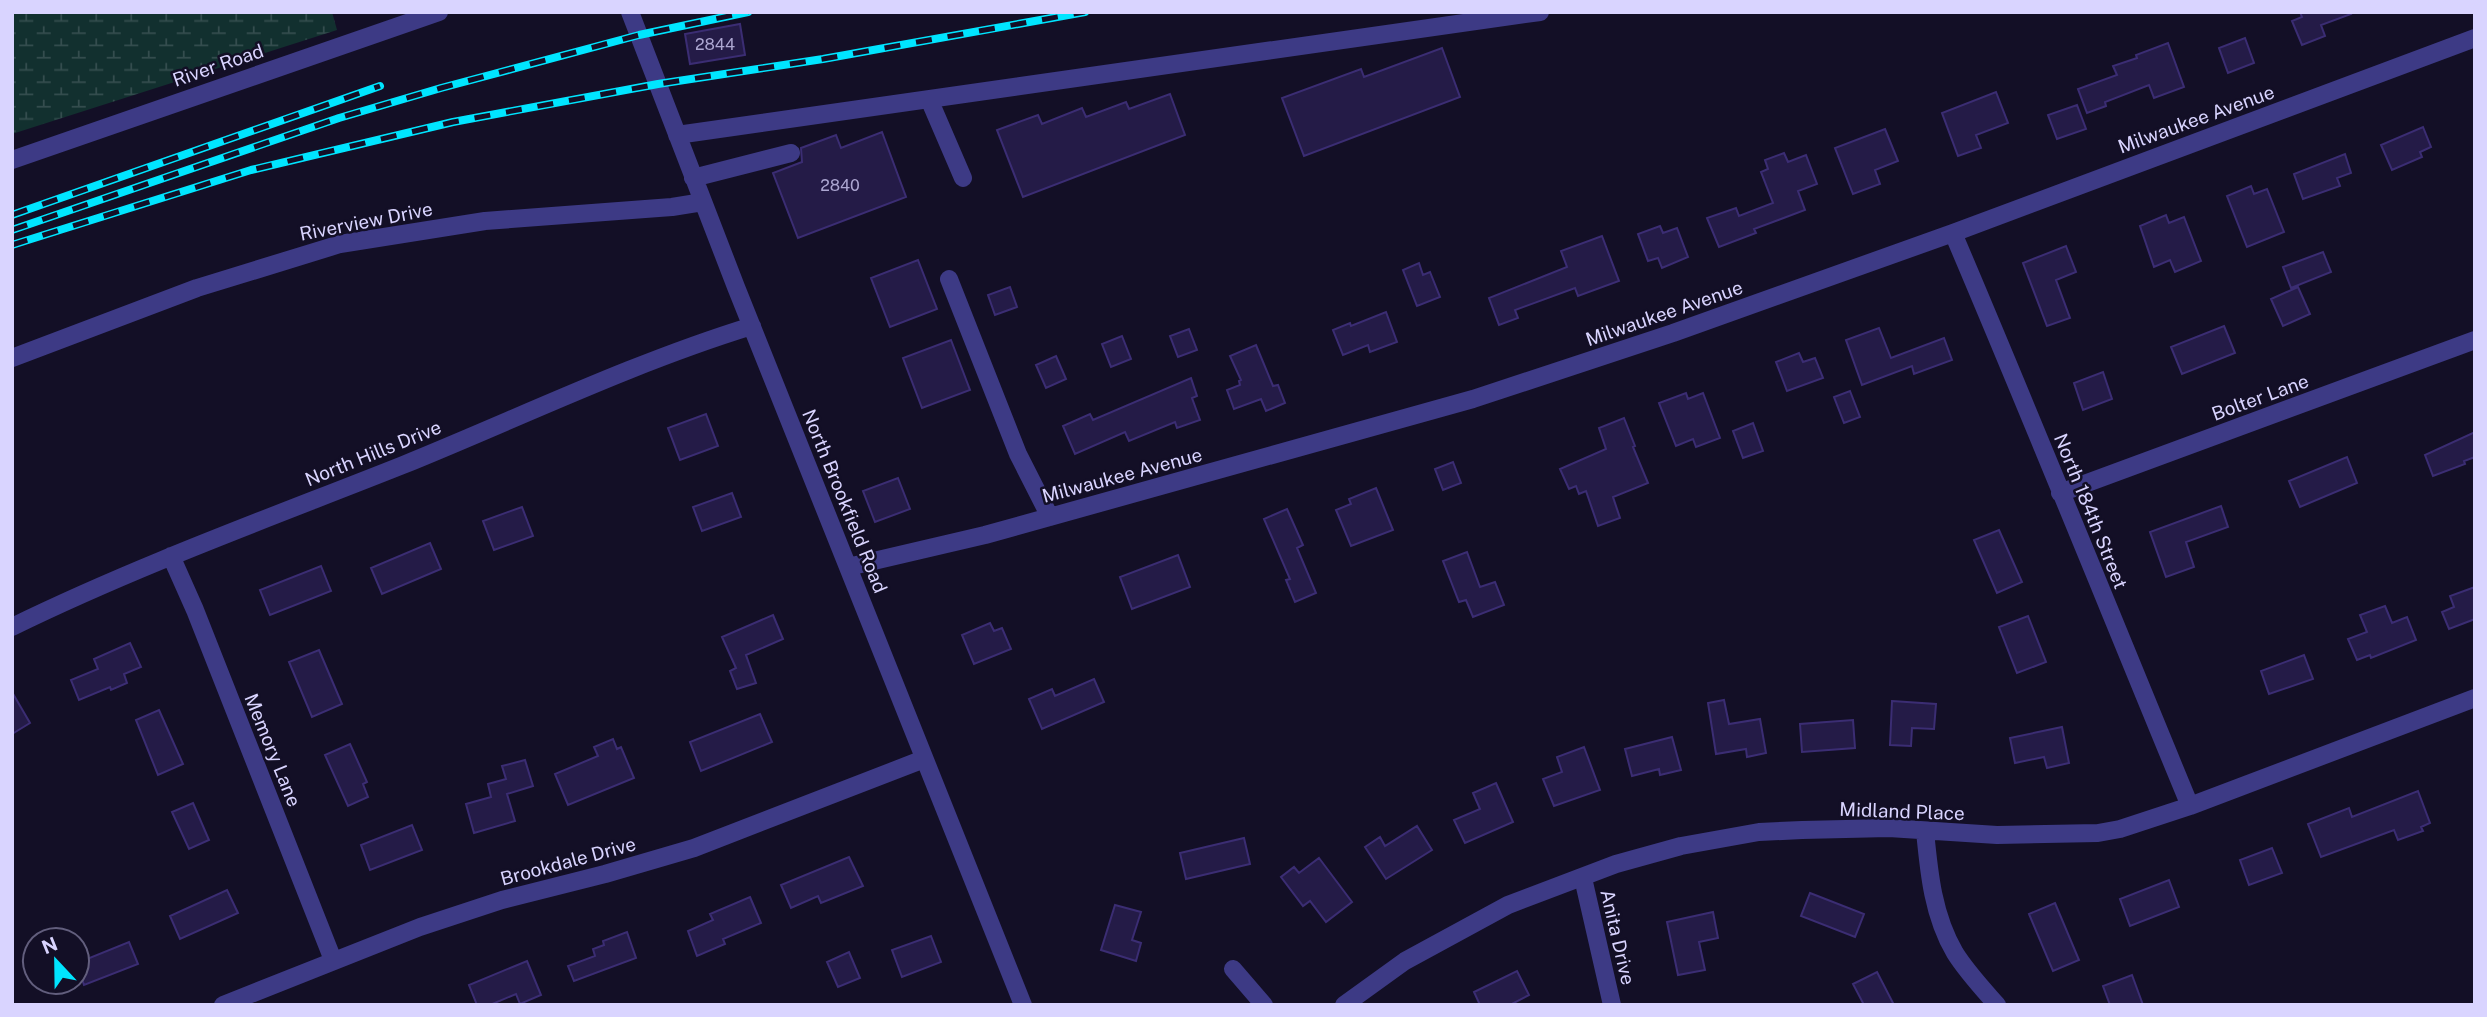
<svg xmlns="http://www.w3.org/2000/svg" width="2487" height="1017" font-family="'Public Sans',sans-serif">
	<style>
		.wetland { fill: url(#wetland-marsh) }
		.building { fill: #241b47; stroke: #3b2d73; stroke-width: 2 }
		.lines { fill: none; stroke-linecap: round; stroke-linejoin: round }
		.minor { stroke: #3d3a85; stroke-width: 18 }
		.rail-casing { stroke: #00e5ff; stroke-width: 8 }
		.rail { stroke: #130f26; stroke-width: 5; stroke-dasharray: 16; stroke-linecap: butt }
		.labels { text-anchor: middle; stroke-width: 5; stroke-linejoin: round; paint-order: stroke }
		.number-label { font-size: 16px; fill: #aca6d1 }
		.street-label { font-size: 19px; fill: #d9d4ff; stroke: #130f26 }
	</style>
	<defs>
		<pattern id="wetland-marsh" width="20" height="14" patternUnits="userSpaceOnUse" patternTransform="scale(1.75)"><rect width="20" height="14" fill="#12302f"/><path d="M1 5h8M5 5V1M11 12h8M15 12V8" fill="none" stroke="#344d4e"/></pattern>
	</defs>
	<rect width="100%" height="100%" fill="#130f26"/>
	<path class="wetland" d="M 12,12 L 332,12 L 337,30 L 12,134 Z"/>
	<path class="building" d="M 2300,12 L 2350,12 L 2351,14 L 2321,25 L 2325,36 L 2302,45 L 2292,21 L 2302,17 Z
		M 740,24 L 745,55 L 690,64 L 685,34 Z
		M 2245,38 L 2254,63 L 2228,73 L 2219,48 Z
		M 2168,43 L 2184,87 L 2154,98 L 2149,85 L 2105,102 L 2106,106 L 2087,113 L 2078,89 L 2117,75 L 2113,66 L 2137,58 L 2136,55 Z
		M 1442,48 L 1460,97 L 1304,156 L 1282,98 L 1361,69 L 1364,77 Z
		M 1996,92 L 2008,123 L 1976,135 L 1981,148 L 1958,156 L 1942,113 Z
		M 1170,94 L 1185,135 L 1023,197 L 997,130 L 1038,115 L 1042,124 L 1082,108 L 1086,117 L 1126,102 L 1129,109 Z
		M 2077,105 L 2086,129 L 2057,139 L 2048,115 Z
		M 2423,127 L 2431,147 L 2420,152 L 2422,157 L 2392,170 L 2381,145 Z
		M 1885,129 L 1898,161 L 1875,170 L 1880,184 L 1853,194 L 1835,148 Z
		M 882,132 L 906,197 L 798,238 L 773,173 L 802,162 L 801,148 L 836,135 L 841,148 Z
		M 1784,153 L 1788,162 L 1806,155 L 1817,184 L 1798,191 L 1805,210 L 1754,229 L 1756,233 L 1719,247 L 1707,218 L 1736,208 L 1739,216 L 1773,203 L 1761,172 L 1768,169 L 1765,160 Z
		M 2345,154 L 2351,173 L 2337,178 L 2340,186 L 2303,199 L 2294,174 Z
		M 2251,186 L 2254,194 L 2267,189 L 2284,232 L 2247,247 L 2227,196 Z
		M 2166,215 L 2169,223 L 2184,217 L 2201,261 L 2175,272 L 2170,260 L 2154,267 L 2140,226 Z
		M 1660,226 L 1663,233 L 1677,228 L 1688,257 L 1662,268 L 1658,258 L 1648,261 L 1638,234 Z
		M 1602,236 L 1619,281 L 1578,296 L 1575,288 L 1515,310 L 1518,318 L 1499,325 L 1489,298 L 1567,267 L 1561,251 Z
		M 2066,246 L 2076,272 L 2056,280 L 2070,318 L 2047,326 L 2023,263 Z
		M 2323,252 L 2331,272 L 2291,288 L 2283,267 Z
		M 918,260 L 937,309 L 890,327 L 871,278 Z
		M 1419,263 L 1423,275 L 1430,272 L 1440,297 L 1417,306 L 1403,270 Z
		M 1010,287 L 1017,307 L 995,315 L 988,295 Z
		M 2298,287 L 2310,314 L 2283,326 L 2271,299 Z
		M 1386,312 L 1397,342 L 1370,352 L 1368,345 L 1343,355 L 1333,330 L 1350,323 L 1351,326 Z
		M 2224,326 L 2235,353 L 2182,374 L 2171,347 Z
		M 1879,328 L 1891,358 L 1944,338 L 1952,360 L 1914,374 L 1912,366 L 1862,385 L 1846,340 Z
		M 1189,329 L 1197,350 L 1178,357 L 1170,336 Z
		M 1122,336 L 1131,359 L 1111,367 L 1102,344 Z
		M 951,340 L 970,390 L 922,408 L 903,358 Z
		M 1256,345 L 1273,386 L 1278,385 L 1285,403 L 1266,411 L 1261,399 L 1234,409 L 1227,390 L 1240,385 L 1239,381 L 1241,380 L 1230,356 Z
		M 1799,353 L 1803,362 L 1815,358 L 1823,378 L 1787,391 L 1776,362 Z
		M 1056,356 L 1066,379 L 1046,388 L 1036,365 Z
		M 2103,372 L 2112,399 L 2083,410 L 2074,383 Z
		M 1191,378 L 1197,396 L 1192,398 L 1200,420 L 1177,428 L 1175,422 L 1129,441 L 1125,432 L 1075,454 L 1063,426 L 1090,414 L 1093,420 Z
		M 1850,391 L 1860,417 L 1844,423 L 1834,397 Z
		M 1686,393 L 1688,399 L 1703,393 L 1720,438 L 1696,447 L 1693,439 L 1676,446 L 1659,403 Z
		M 706,414 L 718,446 L 680,460 L 668,428 Z
		M 1624,418 L 1635,446 L 1633,447 L 1648,483 L 1613,497 L 1620,518 L 1598,526 L 1586,491 L 1579,494 L 1576,486 L 1569,489 L 1560,469 L 1606,449 L 1599,428 Z
		M 1753,423 L 1763,451 L 1743,458 L 1733,431 Z
		M 2475,432 L 2475,457 L 2464,461 L 2465,464 L 2433,476 L 2425,455 Z
		M 2347,457 L 2357,483 L 2300,507 L 2289,481 Z
		M 1453,462 L 1461,483 L 1443,490 L 1435,469 Z
		M 898,478 L 910,509 L 875,522 L 863,491 Z
		M 1376,488 L 1393,530 L 1351,546 L 1336,510 L 1351,504 L 1349,499 Z
		M 732,493 L 741,517 L 702,531 L 693,507 Z
		M 2221,506 L 2228,527 L 2186,542 L 2194,567 L 2166,577 L 2150,532 Z
		M 522,507 L 533,536 L 494,550 L 483,521 Z
		M 1287,509 L 1303,545 L 1297,548 L 1316,593 L 1295,602 L 1286,580 L 1290,579 L 1264,519 Z
		M 1999,530 L 2022,582 L 1997,593 L 1974,540 Z
		M 430,543 L 441,569 L 382,594 L 371,568 Z
		M 1467,552 L 1480,587 L 1495,582 L 1504,605 L 1473,617 L 1466,600 L 1459,602 L 1443,561 Z
		M 1178,555 L 1190,587 L 1132,609 L 1120,577 Z
		M 321,566 L 331,591 L 270,615 L 260,590 Z
		M 2475,587 L 2475,619 L 2449,629 L 2442,612 L 2454,607 L 2450,596 Z
		M 2385,606 L 2392,623 L 2407,617 L 2416,640 L 2371,658 L 2370,655 L 2357,660 L 2348,639 L 2367,632 L 2360,615 Z
		M 773,615 L 783,639 L 746,655 L 756,683 L 737,689 L 730,671 L 736,668 L 722,637 Z
		M 2028,616 L 2046,662 L 2017,673 L 1999,627 Z
		M 990,623 L 994,631 L 1002,628 L 1011,649 L 974,664 L 962,635 Z
		M 130,643 L 141,667 L 124,674 L 127,683 L 111,690 L 110,687 L 79,700 L 71,680 L 98,669 L 94,659 Z
		M 319,650 L 342,704 L 312,717 L 289,662 Z
		M 2304,655 L 2313,679 L 2269,694 L 2261,671 Z
		M 1094,679 L 1104,702 L 1042,729 L 1029,699 L 1052,689 L 1055,696 Z
		M 12,692 L 30,723 L 12,734 Z
		M 1724,700 L 1729,724 L 1760,719 L 1766,753 L 1747,757 L 1746,749 L 1716,754 L 1708,703 Z
		M 1892,701 L 1936,704 L 1934,729 L 1912,728 L 1911,746 L 1890,745 Z
		M 159,710 L 183,764 L 158,775 L 136,720 Z
		M 760,714 L 772,742 L 701,771 L 690,742 Z
		M 1853,720 L 1855,748 L 1802,752 L 1800,724 Z
		M 2062,727 L 2069,763 L 2047,768 L 2044,757 L 2015,763 L 2010,738 Z
		M 1672,737 L 1681,770 L 1660,775 L 1659,769 L 1632,776 L 1625,749 Z
		M 613,739 L 617,749 L 621,747 L 634,778 L 568,805 L 555,774 L 598,756 L 594,747 Z
		M 350,744 L 367,782 L 363,784 L 368,797 L 348,806 L 325,755 Z
		M 1584,747 L 1600,790 L 1554,806 L 1543,779 L 1562,772 L 1557,757 Z
		M 525,760 L 533,786 L 507,794 L 515,821 L 474,833 L 466,804 L 491,797 L 488,784 L 506,779 L 502,766 Z
		M 1496,783 L 1513,822 L 1465,843 L 1454,820 L 1480,809 L 1473,793 Z
		M 2418,791 L 2430,823 L 2421,827 L 2423,831 L 2398,840 L 2394,830 L 2321,857 L 2308,824 L 2349,808 L 2352,817 Z
		M 193,803 L 209,840 L 189,849 L 172,812 Z
		M 412,825 L 422,850 L 370,870 L 361,845 Z
		M 1417,826 L 1432,850 L 1386,879 L 1365,847 L 1380,837 L 1385,846 Z
		M 1244,838 L 1250,864 L 1186,879 L 1180,853 Z
		M 2272,848 L 2282,873 L 2249,885 L 2240,860 Z
		M 849,857 L 863,886 L 821,903 L 818,896 L 791,908 L 781,885 Z
		M 1319,858 L 1352,902 L 1326,922 L 1310,901 L 1303,906 L 1281,877 L 1294,867 L 1299,873 Z
		M 2169,880 L 2179,907 L 2130,926 L 2120,899 Z
		M 227,890 L 238,913 L 180,939 L 170,916 Z
		M 1810,893 L 1864,914 L 1855,937 L 1801,916 Z
		M 750,897 L 761,923 L 723,939 L 725,944 L 697,956 L 688,931 L 713,920 L 710,914 Z
		M 2055,903 L 2079,960 L 2053,971 L 2029,914 Z
		M 1115,905 L 1141,912 L 1132,940 L 1141,943 L 1136,961 L 1101,950 Z
		M 1713,912 L 1718,938 L 1699,942 L 1705,970 L 1678,975 L 1667,922 Z
		M 627,932 L 636,958 L 574,981 L 568,966 L 595,956 L 593,949 L 604,945 L 603,941 Z
		M 931,936 L 941,962 L 902,977 L 892,950 Z
		M 129,942 L 138,964 L 84,985 L 77,963 Z
		M 849,952 L 860,978 L 838,987 L 827,962 Z
		M 527,961 L 541,995 L 520,1004 L 516,994 L 490,1005 L 477,1005 L 469,985 Z
		M 1517,971 L 1529,995 L 1510,1005 L 1480,1005 L 1474,992 Z
		M 1877,972 L 1894,1005 L 1864,1005 L 1853,984 Z
		M 2132,975 L 2143,1005 L 2110,1005 L 2103,986 Z"/>
	<g class="lines">
		<path class="minor" d="M 630,12 L 736,287 L 1023,1005
			M 929,99 L 963,178
			M 677,135 L 1540,12
			M 12,160 L 439,12
			M 693,178 L 791,153
			M 1953,233 C 2034,423 2111,615 2190,806
			M 949,279 L 1018,454 L 1050,517
			M 12,358 L 197,288 L 340,244 L 485,221 L 672,207 L 703,202
			M 2060,493 L 2475,340
			M 171,556 L 195,610 L 333,960
			M 848,567 L 985,535 L 1473,399 L 1673,333 L 1953,233 L 2475,38
			M 12,627 C 139,565 272,517 403,465 C 519,418 632,363 752,326
			M 1925,831 C 1929,873 1933,916 1955,953 C 1967,972 1982,988 1997,1005
			M 1583,878 L 1612,1005
			M 1233,969 L 1264,1005
			M 223,1005 L 420,927 L 502,900 L 605,874 L 694,848 L 924,759
			M 1344,1005 L 1405,961 L 1508,905 L 1616,864 L 1681,846 L 1759,832 L 1802,830 L 1889,828 L 1997,835 L 2098,833 L 2120,829 L 2190,806 L 2475,698"/>
		<g class="rail-casing">
			<path id="rail" d="M 12,215 L 380,86
				M 12,230 L 339,118 L 441,88 L 639,35 L 748,12
				M 12,245 L 251,170 L 453,122 L 658,84 L 823,59 L 1085,12"/>
		</g>
		<use href="#rail" class="rail"/>
	</g>
	<g class="labels">
		<g class="number-label">
			<text x="715" y="50">2844</text>
			<text x="840" y="191">2840</text>
		</g>
		<g class="street-label">
			<text transform="translate(218 65) rotate(-19)" y="7">River Road</text>
			<text transform="translate(2196 119) rotate(-20)" y="7">Milwaukee Avenue</text>
			<text transform="translate(366 221) rotate(-11)" y="7">Riverview Drive</text>
			<text transform="translate(1664 313) rotate(-19)" y="7">Milwaukee Avenue</text>
			<text transform="translate(2260 397) rotate(-20)" y="7">Bolter Lane</text>
			<text transform="translate(373 453) rotate(-22)" y="7">North Hills Drive</text>
			<text transform="translate(1122 475) rotate(-15)" y="7">Milwaukee Avenue</text>
			<text transform="translate(845 501) rotate(68)" y="7">North Brookfield Road</text>
			<text transform="translate(2091 511) rotate(68)" y="7">North 184th Street</text>
			<text transform="translate(273 750) rotate(68)" y="7">Memory Lane</text>
			<text transform="translate(1902 811) rotate(2)" y="7">Midland Place</text>
			<text transform="translate(568 861) rotate(-15)" y="7">Brookdale Drive</text>
			<text transform="translate(1618 937) rotate(77)" y="7">Anita Drive</text>
		</g>
	</g>
	<rect width="2487" height="1017" fill="none" stroke="#d9d4ff" stroke-width="28"/>
	<g transform="translate(56 961) rotate(338)"><circle r="33" fill="#130f26" stroke="#625e7d" stroke-width="2"/>
	<path d="M0-5L12 26L0 18L-12 26Z" fill="#00e5ff"/>
	<text y="-10" font-size="19" font-weight="bold" text-anchor="middle" fill="#d9d4ff">N</text>
	</g>
</svg>
